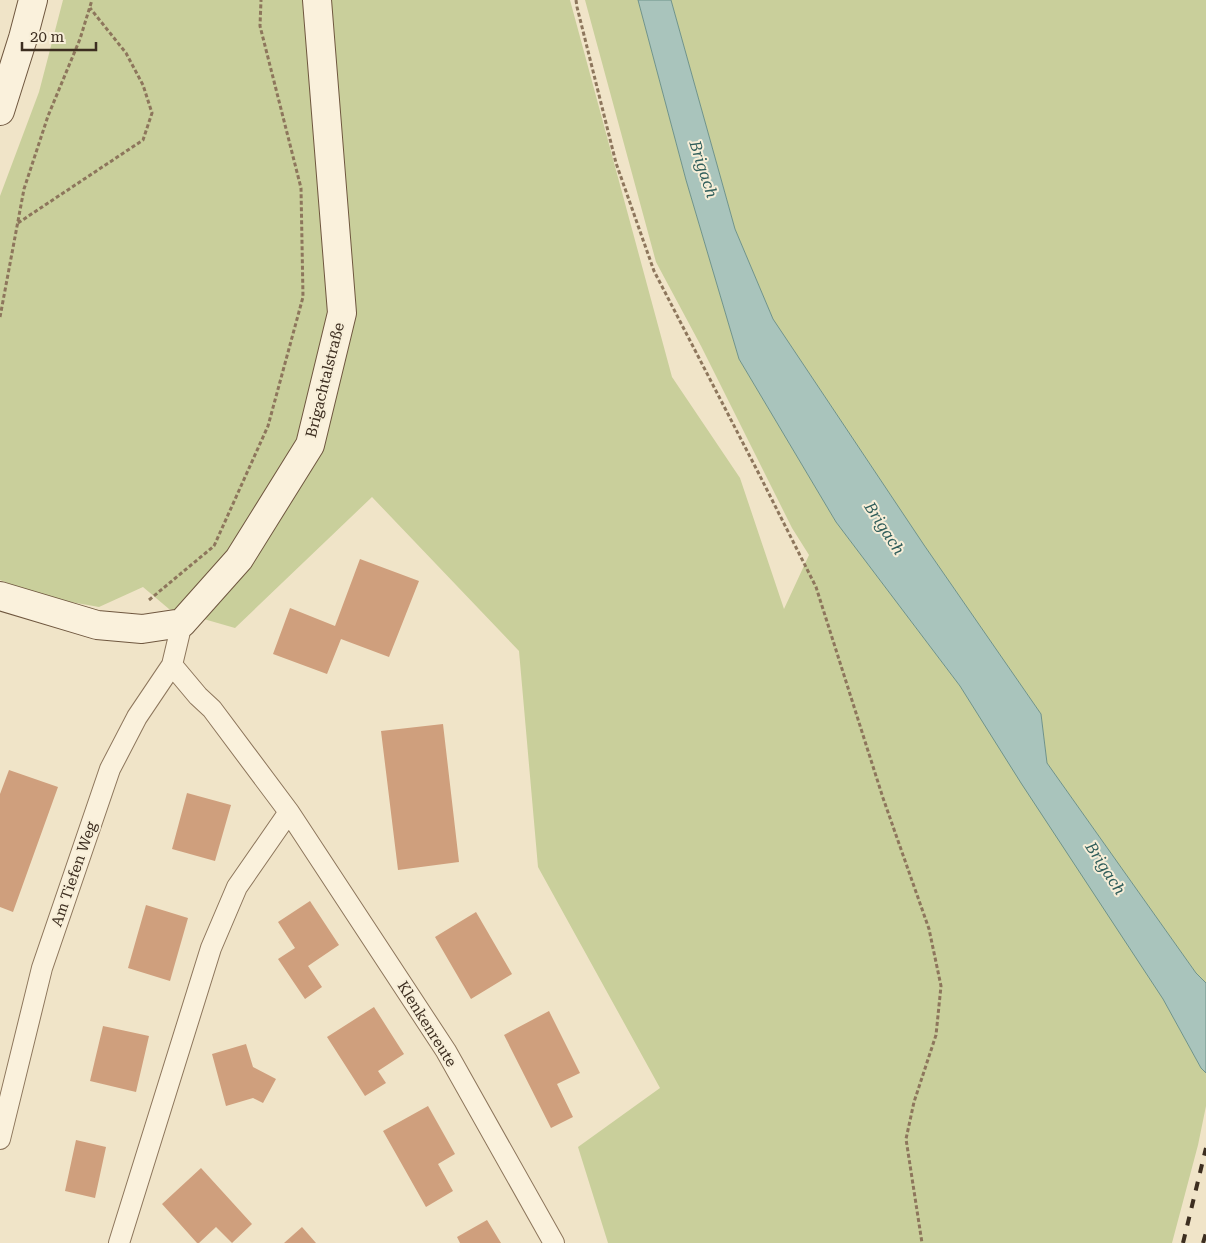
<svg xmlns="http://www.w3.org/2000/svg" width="1206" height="1243" font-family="'Roboto Serif',serif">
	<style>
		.green { fill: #c9cf9b }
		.water { fill: #a9c4bc; stroke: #6f938a }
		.building { fill: #cf9f7d }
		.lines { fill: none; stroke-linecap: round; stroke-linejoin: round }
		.street-casing { stroke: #8d765c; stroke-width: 22 }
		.secondary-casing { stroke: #6f573f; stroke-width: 30 }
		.path { stroke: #8d765c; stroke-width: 3; stroke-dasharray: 4 2.5; stroke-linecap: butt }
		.street { stroke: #faf1dc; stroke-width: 20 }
		.secondary { stroke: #faf1dc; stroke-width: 28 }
		.rail { stroke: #3d2e20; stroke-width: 4; stroke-dasharray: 9 9; stroke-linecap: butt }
		.labels { text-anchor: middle; stroke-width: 4; stroke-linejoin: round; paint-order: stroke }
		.street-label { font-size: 15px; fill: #3d2e20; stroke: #f7eed8 }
		.water-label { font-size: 16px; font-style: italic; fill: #2f5d5a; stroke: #f7eed8 }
	</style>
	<rect width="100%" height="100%" fill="#f0e4c8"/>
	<path class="green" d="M 63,0 L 570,0 L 672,377 L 740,478 L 784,609 L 809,555 L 792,528 L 701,346 L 656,262 L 585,0 L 638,0 L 686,180 L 739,359 L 836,522 L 960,686 L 1163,999 L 1201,1068 L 1206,1073 L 1206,1106 L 1198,1145 L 1172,1243 L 608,1243 L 578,1147 L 660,1088 L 538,867 L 519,651 L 372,497 L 235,628 L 169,609 L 143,587 L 99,607 L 42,597 L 0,580 L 0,196 L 39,92 Z
		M 671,0 L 1206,0 L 1206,983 L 1196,973 L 1047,763 L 1041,714 L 924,545 L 773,319 L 735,229 Z"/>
	<path class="water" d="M 638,0 L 671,0 L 735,229 L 773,319 L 924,545 L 1041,714 L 1047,763 L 1196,973 L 1206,983 L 1206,1073 L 1201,1068 L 1163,999 L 1021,783 L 960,686 L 836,522 L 739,359 L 686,180 Z"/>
	<path class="building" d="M 360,559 L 419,581 L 389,657 L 341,639 L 327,674 L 273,654 L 290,608 L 335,626 Z
		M 443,724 L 459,862 L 398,870 L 381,731 Z
		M 9,770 L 58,787 L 13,912 L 0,907 L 0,794 Z
		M 187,793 L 231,805 L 215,861 L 172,849 Z
		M 310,901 L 339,945 L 308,966 L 322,987 L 305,999 L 278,959 L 295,948 L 278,922 Z
		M 146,905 L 188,918 L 170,981 L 128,968 Z
		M 476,912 L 512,974 L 471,999 L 435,937 Z
		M 374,1007 L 404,1054 L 378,1071 L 386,1083 L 365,1096 L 327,1037 Z
		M 549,1011 L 580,1073 L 557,1084 L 573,1117 L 551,1128 L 504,1035 Z
		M 103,1026 L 149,1036 L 136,1092 L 90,1081 Z
		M 246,1044 L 253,1067 L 276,1079 L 263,1103 L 253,1098 L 226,1106 L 212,1054 Z
		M 428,1106 L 455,1154 L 438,1164 L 453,1191 L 426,1207 L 383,1131 Z
		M 76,1140 L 106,1147 L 95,1198 L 65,1191 Z
		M 201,1168 L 252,1224 L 232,1243 L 216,1227 L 199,1243 L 197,1243 L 162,1204 Z
		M 487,1220 L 501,1243 L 460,1243 L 457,1237 Z
		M 302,1227 L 316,1243 L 284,1243 Z"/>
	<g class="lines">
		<g class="street-casing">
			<path id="street" d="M 289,812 L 446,1051 L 554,1243
				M 0,1139 L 42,968 L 110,769 L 137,717 L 172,665 L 182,623
				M 119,1243 L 211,948 L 237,887 L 289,812 L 212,709 L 198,696 L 172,665"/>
		</g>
		<g class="secondary-casing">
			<path id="secondary" d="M 0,111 L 23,38 L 33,0
				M 0,596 L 97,625 L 142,629 L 182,623 L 239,559 L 310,445 L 342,313 L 317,0"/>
		</g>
		<path class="path" d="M 576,0 L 577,7 L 616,163 L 654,271 L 759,474 L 816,587 L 883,798 L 929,929 L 941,986 L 936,1035 L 914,1102 L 906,1139 L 922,1243
			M 18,223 L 143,140 L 152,113 L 143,85 L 126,53 L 90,8
			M 0,317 L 24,189 L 48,116 L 80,39 L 92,0
			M 149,600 L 214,546 L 268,426 L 303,297 L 301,188 L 260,26 L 261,0"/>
		<use href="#street" class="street"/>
		<use href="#secondary" class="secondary"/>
		<path class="rail" d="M 1183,1243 L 1206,1148
			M 1203,1243 L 1206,1233"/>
	</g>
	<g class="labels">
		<g class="street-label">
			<text transform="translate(325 380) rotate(-76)" y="5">Brigachtalstraße</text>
			<text transform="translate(74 874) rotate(-71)" y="5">Am Tiefen Weg</text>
			<text transform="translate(427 1024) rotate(58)" y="5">Klenkenreute</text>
		</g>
		<g class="water-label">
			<text transform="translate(704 169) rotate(72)" y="6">Brigach</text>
			<text transform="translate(885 528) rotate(57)" y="6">Brigach</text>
			<text transform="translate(1106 868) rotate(57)" y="6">Brigach</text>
		</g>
	</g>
	<path d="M22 42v8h74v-8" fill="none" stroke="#3d2e20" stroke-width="2.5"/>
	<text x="30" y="42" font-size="15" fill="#3d2e20" stroke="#f7eed8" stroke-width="4" paint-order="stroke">20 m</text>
</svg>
